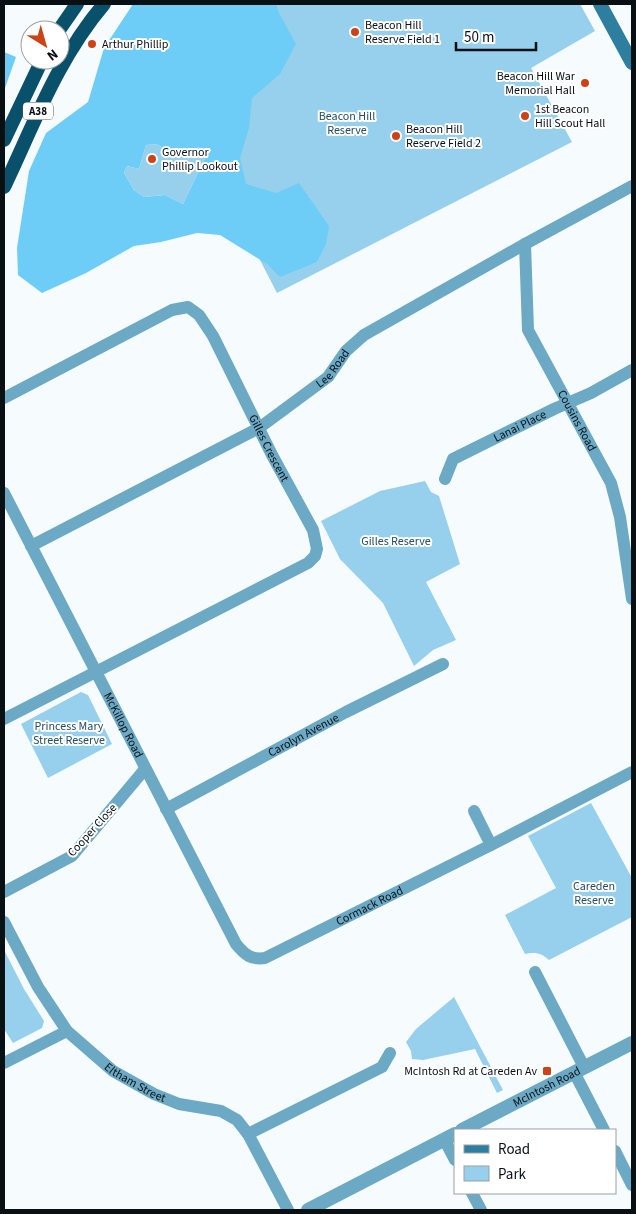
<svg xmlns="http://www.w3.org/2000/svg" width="636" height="1214" font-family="'Source Sans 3',sans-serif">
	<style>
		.green { fill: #96d0ec }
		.forest { fill: #6ecdf7; fill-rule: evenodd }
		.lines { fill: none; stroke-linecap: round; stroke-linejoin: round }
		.minor { stroke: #6ca9c5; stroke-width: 12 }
		.tertiary { stroke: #6ca9c5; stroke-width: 14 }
		.secondary { stroke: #2e7e9f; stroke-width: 14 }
		.trunk { stroke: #09506a; stroke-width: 14 }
		.poi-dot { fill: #cb4316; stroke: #fff; stroke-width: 2 }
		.labels { text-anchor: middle; stroke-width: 4; stroke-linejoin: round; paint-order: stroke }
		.shield { fill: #fff; stroke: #53585a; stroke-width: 1 }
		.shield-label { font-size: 11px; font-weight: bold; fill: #091014 }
		.poi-label { font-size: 12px; fill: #091014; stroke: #fff; text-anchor: start }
		.park-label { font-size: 12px; fill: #254e60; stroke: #fff }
		.street-label { font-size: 12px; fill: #091014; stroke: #fff }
	</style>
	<rect width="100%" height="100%" fill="#f6fbfd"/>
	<path class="green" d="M 179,4 L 580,4 L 595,31 L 531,68 L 572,142 L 277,293 L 227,196 Z
		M 157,144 L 179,158 L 183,158 L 198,147 L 207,154 L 183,204 L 165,195 L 144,197 L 134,190 L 124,173 L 127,166 L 139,169 L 146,145 Z
		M 425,481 L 431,492 L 439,496 L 460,564 L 426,582 L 456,640 L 433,650 L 414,666 L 383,603 L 340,559 L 321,521 L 380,491 Z
		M 81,692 L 88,695 L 112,744 L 48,778 L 21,724 Z
		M 591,803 L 632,878 L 632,917 L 549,960 C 541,953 536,952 525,954 L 505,915 L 556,888 L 528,836 Z
		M 4,950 L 24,989 L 44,1021 L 42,1028 L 13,1043 L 4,1029 Z
		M 454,997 L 503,1090 L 497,1093 L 475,1049 L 423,1060 L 412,1059 L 411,1051 L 406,1042 L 416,1029 Z"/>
	<path class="forest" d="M 133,4 L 276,4 L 279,13 L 296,44 L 280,74 L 252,98 L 249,128 L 240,158 L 246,184 L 276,193 L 299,183 L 329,226 L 326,244 L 317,262 L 280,277 L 267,264 L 220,235 L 197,233 L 161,242 L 134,246 L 86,273 L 42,293 L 18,275 L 17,248 L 29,171 L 46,133 L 88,102 L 104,48 ZM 157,144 L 179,158 L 183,158 L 198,147 L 207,154 L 183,204 L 165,195 L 144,197 L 134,190 L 124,173 L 127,166 L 139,169 L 146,145 Z
		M 4,52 L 16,57 L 4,91 Z"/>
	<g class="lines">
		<g class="minor">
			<path id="s1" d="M 525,244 L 528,330 L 611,483 L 620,517 L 632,599"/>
			<path id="s2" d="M 4,398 L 172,310 L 188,307 L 199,315 L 213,336 L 272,455 L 313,530 L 317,549 L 315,556 L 308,563 L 4,719"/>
			<path id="s3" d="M 445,479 L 453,459 L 554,409 L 591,393 L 632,370"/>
			<path id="s4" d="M 4,493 L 236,944 C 245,955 251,960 265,958 L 491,845 L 632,772"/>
			<path id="s5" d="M 31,546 L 259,428 L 328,377 L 346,351 L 364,335 L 525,244 L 632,186"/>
			<path id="s6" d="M 166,809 L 346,712 L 443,664"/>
			<path d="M 474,811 L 491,845"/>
			<path d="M 4,892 L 72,856 L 145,769"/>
			<path id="s7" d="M 4,922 L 38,987 L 67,1031 L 113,1071 L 154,1094 L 179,1104 L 221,1111 L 237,1120 L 248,1134 L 288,1210"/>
			<path d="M 535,972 L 584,1067"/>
			<path d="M 4,1063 L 67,1031"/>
			<path d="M 574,1072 L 604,1130"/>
			<path d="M 248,1134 L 382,1067 L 390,1053"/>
			<path d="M 444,1139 L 455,1160"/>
			<path d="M 615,1151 L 632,1185"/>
			<path d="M 472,1193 L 481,1210"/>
		</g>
		<g class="tertiary">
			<path id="s8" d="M 462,1130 L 632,1043"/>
			<path d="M 308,1210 L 455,1134"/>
		</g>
		<path class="secondary" d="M 600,4 L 632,63"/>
		<path class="trunk" d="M 59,30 L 77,4
			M 4,140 L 42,60
			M 4,187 C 34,124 58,58 104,4"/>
	</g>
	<g class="poi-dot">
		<circle cx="355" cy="32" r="5"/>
		<circle cx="92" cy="44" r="5"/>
		<circle cx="585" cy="83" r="5"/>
		<circle cx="525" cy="116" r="5"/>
		<circle cx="396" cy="136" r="5"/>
		<circle cx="152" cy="159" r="5"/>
		<rect x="542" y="1066" width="10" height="10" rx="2.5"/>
	</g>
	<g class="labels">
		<rect class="shield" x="23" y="102.5" width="30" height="17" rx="4"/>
		<g class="shield-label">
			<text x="38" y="115">A38</text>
		</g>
		<g class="poi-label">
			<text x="365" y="29">Beacon Hill<tspan x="365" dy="14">Reserve Field 1</tspan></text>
			<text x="102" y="48">Arthur Phillip</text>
			<text x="575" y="80" text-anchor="end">Beacon Hill War<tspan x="575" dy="14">Memorial Hall</tspan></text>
			<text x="535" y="113">1st Beacon<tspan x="535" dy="14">Hill Scout Hall</tspan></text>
			<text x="406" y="133">Beacon Hill<tspan x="406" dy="14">Reserve Field 2</tspan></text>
			<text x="162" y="156">Governor<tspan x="162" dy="14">Phillip Lookout</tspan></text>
			<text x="537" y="1075" text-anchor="end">McIntosh Rd at Careden Av</text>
		</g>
		<g class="park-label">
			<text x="347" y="120">Beacon Hill<tspan x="347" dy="14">Reserve</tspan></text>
			<text x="396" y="545">Gilles Reserve</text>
			<text x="69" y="730">Princess Mary<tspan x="69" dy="14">Street Reserve</tspan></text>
			<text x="594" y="890">Careden<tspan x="594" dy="14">Reserve</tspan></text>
		</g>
		<g class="street-label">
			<text dy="4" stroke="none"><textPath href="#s5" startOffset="352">Lee Road</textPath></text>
			<text dy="4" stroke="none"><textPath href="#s1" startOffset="189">Cousins Road</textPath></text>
			<text dy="4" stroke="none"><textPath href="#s3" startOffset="96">Lanai Place</textPath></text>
			<text dy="4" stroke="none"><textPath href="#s2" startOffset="370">Gilles Crescent</textPath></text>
			<text dy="4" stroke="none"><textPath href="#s4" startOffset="261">McKillop Road</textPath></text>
			<text dy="4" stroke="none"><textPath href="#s6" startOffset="156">Carolyn Avenue</textPath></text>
			<text transform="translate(92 830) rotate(-48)" y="4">Cooper Close</text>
			<text dy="4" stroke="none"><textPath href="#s4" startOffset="658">Cormack Road</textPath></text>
			<text dy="4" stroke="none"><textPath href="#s7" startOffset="212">Eltham Street</textPath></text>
			<text dy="4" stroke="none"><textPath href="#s8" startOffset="95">McIntosh Road</textPath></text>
		</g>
	</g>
	<rect width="636" height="1214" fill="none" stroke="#091014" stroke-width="10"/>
	<rect x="454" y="1129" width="162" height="65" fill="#ffffff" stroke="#9d9fa1"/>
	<rect x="464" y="1145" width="25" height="8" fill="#2e7e9f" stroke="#9d9fa1"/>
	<text x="498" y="1154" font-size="15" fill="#091014">Road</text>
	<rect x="464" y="1166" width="25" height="15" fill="#96d0ec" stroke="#9d9fa1"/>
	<text x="498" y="1179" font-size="15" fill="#091014">Park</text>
	<g transform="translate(45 45) rotate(143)"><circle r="24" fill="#ffffff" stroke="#9d9fa1"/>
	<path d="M0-4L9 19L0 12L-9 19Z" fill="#cb4316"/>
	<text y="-8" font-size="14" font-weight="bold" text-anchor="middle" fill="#091014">N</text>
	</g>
	<path d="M456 42v8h80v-8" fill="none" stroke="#091014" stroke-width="2.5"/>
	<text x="464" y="42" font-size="15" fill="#091014" stroke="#ffffff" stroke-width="4" paint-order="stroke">50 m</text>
</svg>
